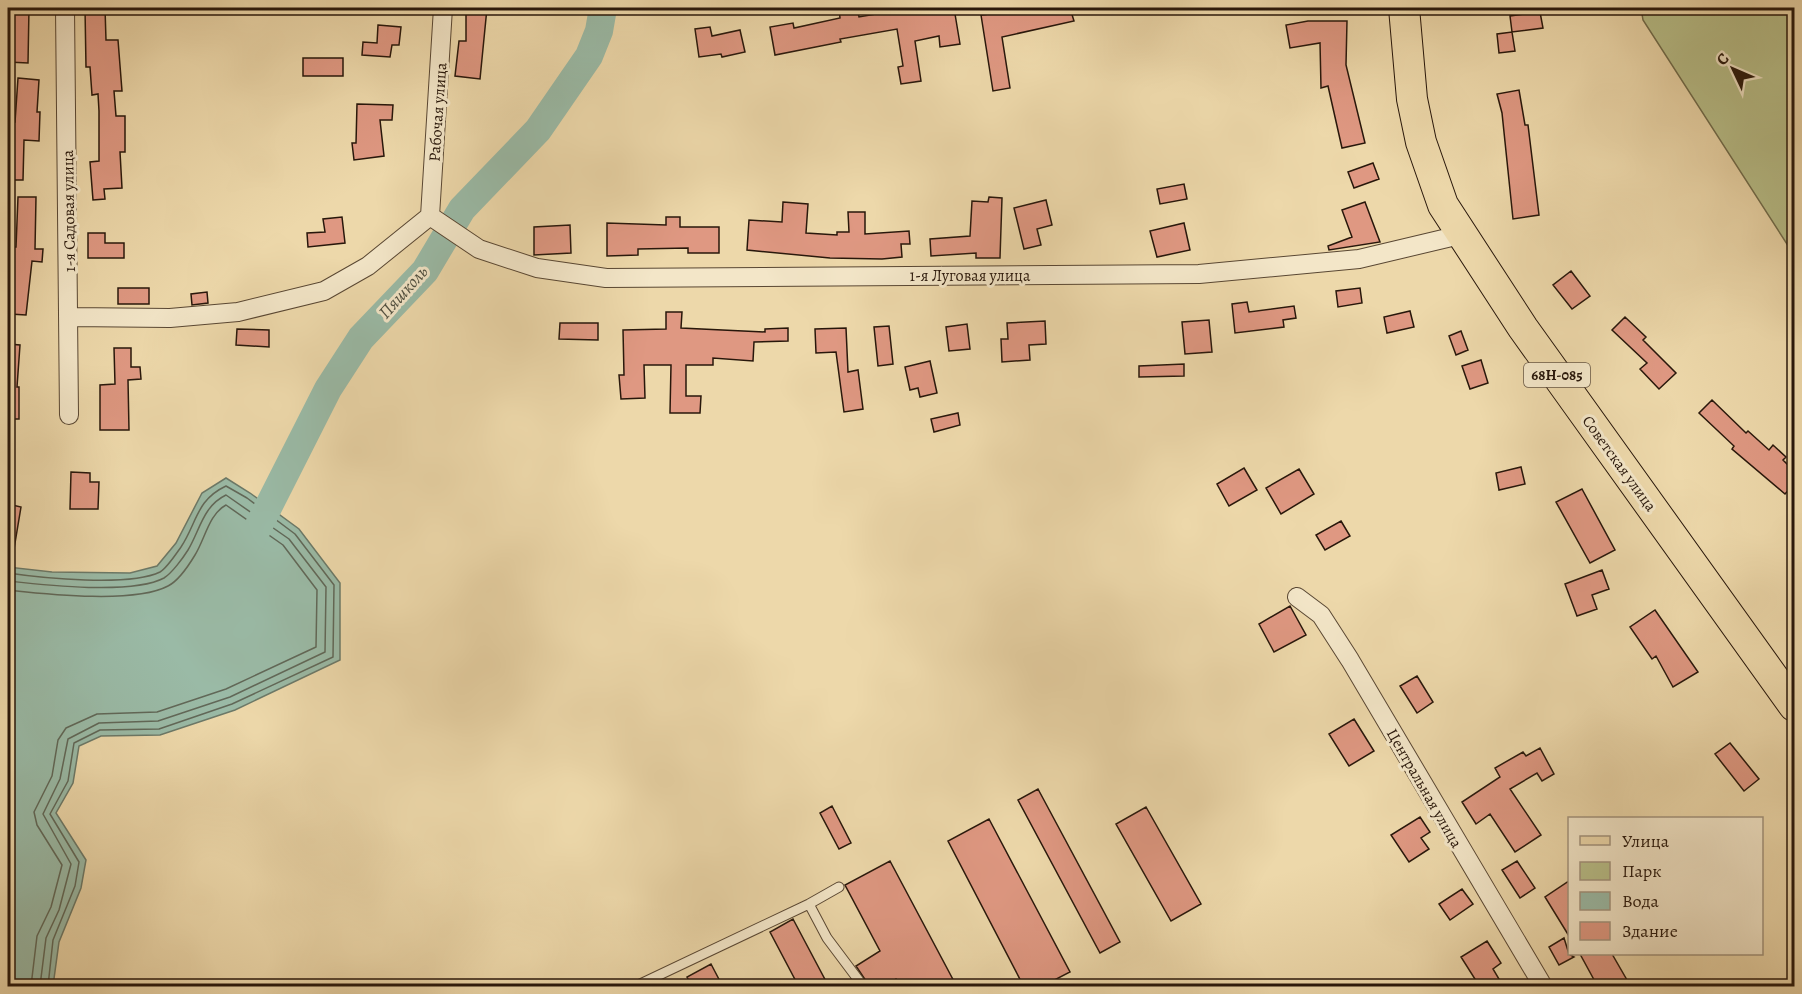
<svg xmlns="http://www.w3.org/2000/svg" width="1802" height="994" font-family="Alegreya,serif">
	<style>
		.green { fill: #b8bf89; stroke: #706b4a; stroke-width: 1.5 }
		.water { fill: #9abaa6; stroke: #6c7968; stroke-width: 1.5 }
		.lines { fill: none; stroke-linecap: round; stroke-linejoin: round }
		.shore { stroke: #616858; stroke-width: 1.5 }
		.river { stroke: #9abaa6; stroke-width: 28 }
		.building { fill: #df9882; stroke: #28170b; stroke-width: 1.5 }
		.lane-casing { stroke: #594733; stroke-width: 11 }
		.street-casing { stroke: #594733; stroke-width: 20 }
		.primary-casing { stroke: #28170b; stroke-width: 32 }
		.lane { stroke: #f3e6c8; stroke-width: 9 }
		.street { stroke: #f3e6c8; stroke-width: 18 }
		.primary { stroke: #edd8aa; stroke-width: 30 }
		.labels { text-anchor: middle; stroke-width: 6; stroke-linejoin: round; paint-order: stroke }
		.shield { fill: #f3e6c8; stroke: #655544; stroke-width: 1.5 }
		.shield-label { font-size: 15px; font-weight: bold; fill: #28170b }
		.street-label { font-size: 16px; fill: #28170b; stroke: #f3e6c8 }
		.water-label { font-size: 18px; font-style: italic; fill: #505041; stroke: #f3e6c8 }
	</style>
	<rect width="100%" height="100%" fill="#edd8aa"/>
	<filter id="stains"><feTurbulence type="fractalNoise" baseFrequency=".00333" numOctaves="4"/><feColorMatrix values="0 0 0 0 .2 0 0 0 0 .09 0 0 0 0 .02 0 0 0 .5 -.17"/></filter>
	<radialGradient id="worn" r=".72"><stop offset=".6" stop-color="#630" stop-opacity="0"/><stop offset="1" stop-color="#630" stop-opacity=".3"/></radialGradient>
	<path class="green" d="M 1641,8 L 1794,8 L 1794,255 L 1643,20 Z"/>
	<path class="water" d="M 226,478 L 250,493 L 299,529 L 340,583 L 340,660 L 235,710 L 160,735 L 101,736 L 79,746 L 73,783 L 56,813 L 86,860 L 81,888 L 59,942 L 53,986 L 8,986 L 8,567 L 52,572 L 130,573 L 157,566 L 176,543 L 202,493 Z"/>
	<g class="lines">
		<path class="shore" d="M 8,573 C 42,578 129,587 160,572 C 167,568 176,554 181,547 C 197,523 196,500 226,486 L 247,498 L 295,534 L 334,585 L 333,657 L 232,704 L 159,729 L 100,730 L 74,743 L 68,781 L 50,814 L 79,862 L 75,886 L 53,940 L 48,986
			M 8,581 C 44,585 132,595 164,578 C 172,573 183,558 188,550 C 200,530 203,506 226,495 L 289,539 L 326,587 L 325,652 L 230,697 L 158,721 L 99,723 L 68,739 L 60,779 L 43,814 L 71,864 L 59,910 L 46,938 L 40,986
			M 8,590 C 46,594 134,604 168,586 C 178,581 189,565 195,555 C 205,539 209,514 226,505 L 283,545 L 317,590 L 316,647 L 226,689 L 157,712 L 97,714 L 66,728 L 58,740 L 52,776 L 34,812 L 37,825 L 62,865 L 51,907 L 37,936 L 31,986"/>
		<path class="river" d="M 251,541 L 328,389 L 361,338 L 425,271 L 462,209 L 538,130 L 589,56 L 599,31 L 603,8"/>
	</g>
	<path class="building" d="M 8,8 L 29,8 L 28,63 L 8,62 Z
		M 85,8 L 105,8 L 106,40 L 118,40 L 122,91 L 114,91 L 116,116 L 125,116 L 125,152 L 120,152 L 122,188 L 104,189 L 105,199 L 93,200 L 90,162 L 99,161 L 99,111 L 98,94 L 92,95 L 90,67 L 86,67 Z
		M 466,8 L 487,8 L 480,79 L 455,76 L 459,41 L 466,41 Z
		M 849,8 L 857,8 L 859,17 L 893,11 L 893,8 L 954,8 L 960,44 L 940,47 L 939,36 L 915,41 L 921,81 L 901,84 L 898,67 L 903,66 L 897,29 L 840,39 L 841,42 L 775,55 L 770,27 L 793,23 L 794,28 L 840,18 L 839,9 Z
		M 1006,8 L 1070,8 L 1074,21 L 1002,37 L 1010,88 L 993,91 L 981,15 L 1007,12 Z
		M 1540,12 L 1543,28 L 1512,32 L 1510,16 Z
		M 1308,21 L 1347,21 L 1346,65 L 1365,143 L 1342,148 L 1328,86 L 1321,88 L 1320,43 L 1290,48 L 1286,25 Z
		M 378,25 L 401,27 L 399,45 L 392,45 L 390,57 L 362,55 L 363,42 L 377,43 Z
		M 710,27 L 712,36 L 740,30 L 745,52 L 722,57 L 721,54 L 699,57 L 695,29 Z
		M 1512,32 L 1515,51 L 1499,53 L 1497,34 Z
		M 303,58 L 343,58 L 343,76 L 303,76 Z
		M 18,78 L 39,80 L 37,112 L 40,112 L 39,141 L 24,140 L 23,180 L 8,180 L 9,122 L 15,122 Z
		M 1519,90 L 1525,125 L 1528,125 L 1539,215 L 1513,219 L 1502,113 L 1497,94 Z
		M 357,104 L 393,105 L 392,120 L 380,120 L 384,156 L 354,160 L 352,143 L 356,143 Z
		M 1373,163 L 1379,179 L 1354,188 L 1348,172 Z
		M 1184,184 L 1187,199 L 1160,204 L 1157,189 Z
		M 18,197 L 36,197 L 35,249 L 43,249 L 42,262 L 32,261 L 26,315 L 10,314 L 12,296 L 8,295 L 8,247 L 16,247 Z
		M 989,197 L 1002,198 L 1000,258 L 976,258 L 976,253 L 931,256 L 930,239 L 970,236 L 972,201 L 988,202 Z
		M 1046,200 L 1052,225 L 1037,229 L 1041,245 L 1024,249 L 1014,208 Z
		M 783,202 L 808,204 L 806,233 L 837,235 L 837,232 L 849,232 L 848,212 L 865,212 L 865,234 L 909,231 L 910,244 L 901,244 L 902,257 L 882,259 L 830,258 L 747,250 L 749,220 L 782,222 Z
		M 1365,202 L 1380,242 L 1329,250 L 1328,246 L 1352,237 L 1342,210 Z
		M 342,217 L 345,243 L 308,247 L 307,233 L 325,232 L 323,219 Z
		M 666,217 L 680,217 L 680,227 L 719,227 L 719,253 L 688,253 L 688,248 L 638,249 L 638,255 L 607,256 L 607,223 L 666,225 Z
		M 1184,223 L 1190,250 L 1157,257 L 1150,231 Z
		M 570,225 L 571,253 L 534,255 L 534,227 Z
		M 88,233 L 105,233 L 105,243 L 124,243 L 124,258 L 88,258 Z
		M 1571,271 L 1590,296 L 1572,309 L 1553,285 Z
		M 118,288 L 149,288 L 149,304 L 118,304 Z
		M 1360,288 L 1362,303 L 1338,307 L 1336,291 Z
		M 207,292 L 208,303 L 192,305 L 191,294 Z
		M 1247,302 L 1249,312 L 1294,306 L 1296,318 L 1283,320 L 1284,327 L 1235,333 L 1232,304 Z
		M 1410,311 L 1414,327 L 1387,333 L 1384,317 Z
		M 666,312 L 682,312 L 681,328 L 765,332 L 765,329 L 788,328 L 788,341 L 754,342 L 753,361 L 713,358 L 713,365 L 686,365 L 686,396 L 701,396 L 700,413 L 670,413 L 671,365 L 644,365 L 645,398 L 621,399 L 619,375 L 624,375 L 623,330 L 666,329 Z
		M 1625,317 L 1646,337 L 1643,340 L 1676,373 L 1659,389 L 1640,369 L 1647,363 L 1612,330 Z
		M 1209,320 L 1212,352 L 1185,354 L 1182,322 Z
		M 1045,321 L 1046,344 L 1029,345 L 1030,360 L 1002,362 L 1001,339 L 1008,339 L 1007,323 Z
		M 560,323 L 598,323 L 598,340 L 559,339 Z
		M 967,324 L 970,349 L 949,351 L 946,327 Z
		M 889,326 L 893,364 L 878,366 L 874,327 Z
		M 846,328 L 848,372 L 858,370 L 863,409 L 844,412 L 836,352 L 816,353 L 815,329 Z
		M 237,329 L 269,330 L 269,347 L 236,345 Z
		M 1461,331 L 1468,350 L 1456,355 L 1449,336 Z
		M 8,344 L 20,345 L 17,387 L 19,387 L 19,419 L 8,419 Z
		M 114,348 L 131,348 L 131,367 L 140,367 L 141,379 L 128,380 L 129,430 L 100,430 L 100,385 L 115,384 Z
		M 1481,360 L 1488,383 L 1470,389 L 1462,366 Z
		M 930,361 L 937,393 L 920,397 L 918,388 L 910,390 L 905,367 Z
		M 1184,364 L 1184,376 L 1139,377 L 1139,366 Z
		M 1712,400 L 1746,433 L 1748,431 L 1769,450 L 1773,445 L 1786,457 L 1783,460 L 1794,471 L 1794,484 L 1785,494 L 1732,449 L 1734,446 L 1699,413 Z
		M 958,413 L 960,425 L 934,432 L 931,419 Z
		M 1521,467 L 1525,484 L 1499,490 L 1496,473 Z
		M 1244,468 L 1257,490 L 1229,506 L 1217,484 Z
		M 1299,469 L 1314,494 L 1281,514 L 1266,488 Z
		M 71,472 L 90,473 L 90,482 L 99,482 L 98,509 L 70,509 Z
		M 1582,489 L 1615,550 L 1590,563 L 1556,502 Z
		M 8,504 L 21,507 L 14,549 L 8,549 Z
		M 1341,521 L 1350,536 L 1325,550 L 1316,535 Z
		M 1602,570 L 1609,589 L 1592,595 L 1597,609 L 1577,616 L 1565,584 Z
		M 1290,606 L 1306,635 L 1274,652 L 1259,624 Z
		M 1655,610 L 1698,672 L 1673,687 L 1656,656 L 1652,659 L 1630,627 Z
		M 1417,676 L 1433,702 L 1417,713 L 1400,686 Z
		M 1354,719 L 1374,751 L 1349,766 L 1329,734 Z
		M 1730,743 L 1759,779 L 1744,791 L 1715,754 Z
		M 1540,748 L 1554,774 L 1542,781 L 1537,773 L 1510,789 L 1541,835 L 1515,852 L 1490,814 L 1476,824 L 1462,802 L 1500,777 L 1495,768 L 1523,752 L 1526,756 Z
		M 1038,789 L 1120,942 L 1100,953 L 1018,800 Z
		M 832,806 L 851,843 L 839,849 L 820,813 Z
		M 1146,807 L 1201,904 L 1171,921 L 1116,824 Z
		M 1420,817 L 1430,832 L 1421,838 L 1429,849 L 1409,862 L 1391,835 Z
		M 989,819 L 1070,972 L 1041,987 L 1024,987 L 948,841 Z
		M 890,861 L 957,987 L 900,987 L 896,979 L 882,987 L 870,987 L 856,966 L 880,951 L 845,885 Z
		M 1517,861 L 1535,888 L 1520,898 L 1502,870 Z
		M 1569,881 L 1569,936 L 1545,897 Z
		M 1462,889 L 1473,904 L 1450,920 L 1439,904 Z
		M 793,919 L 829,987 L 799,987 L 770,932 Z
		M 1564,938 L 1569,954 L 1574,957 L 1559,965 L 1549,947 Z
		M 1487,941 L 1501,963 L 1493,969 L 1499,979 L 1488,987 L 1480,987 L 1461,957 Z
		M 1580,954 L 1612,954 L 1627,980 L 1616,987 L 1598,987 Z
		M 711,964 L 723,987 L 692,987 L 687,977 Z"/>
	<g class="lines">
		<g class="lane-casing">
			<path id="lane" d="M 809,904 L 839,887
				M 636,986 L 809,904 L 827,938 L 863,986"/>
		</g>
		<g class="street-casing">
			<path id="street" d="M 65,8 L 69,415
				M 430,216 L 479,249 L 537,268 L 606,278 L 1199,274 L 1359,259 L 1460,235
				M 430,216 L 443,8
				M 70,317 L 170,318 L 238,312 L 324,291 L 368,266 L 430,216
				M 1297,597 L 1321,615 L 1350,660 L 1543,986"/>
		</g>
		<g class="primary-casing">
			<path id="primary" d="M 1404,8 L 1412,99 L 1421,142 L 1443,205 L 1523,328 L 1794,706"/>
		</g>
		<use href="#lane" class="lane"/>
		<use href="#street" class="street"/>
		<use href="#primary" class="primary"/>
	</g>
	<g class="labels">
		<rect class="shield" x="1524" y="363" width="66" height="24" rx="4.5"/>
		<g class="shield-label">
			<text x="1557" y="380">68Н-085</text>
		</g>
		<g class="street-label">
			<text transform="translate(437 112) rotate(-86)" y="6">Рабочая улица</text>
			<text transform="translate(68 211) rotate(-91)" y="6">1-я Садовая улица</text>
			<text x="970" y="281">1-я Луговая улица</text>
			<text transform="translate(1620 463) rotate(54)" y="6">Советская улица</text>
			<text transform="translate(1425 788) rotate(60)" y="6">Центральная улица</text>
		</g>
		<g class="water-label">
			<text transform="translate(403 292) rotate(-48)" y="6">Пяшколь</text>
		</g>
	</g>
	<rect width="1802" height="994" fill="none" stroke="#edd8aa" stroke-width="30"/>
	<rect x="9" y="9" width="1784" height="976" fill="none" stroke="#28170b" stroke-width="3"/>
	<rect x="15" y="15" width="1772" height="964" fill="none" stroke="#28170b" stroke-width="1.5"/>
	<rect x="1568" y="817" width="195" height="138" fill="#f3e6c8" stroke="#a2937c" stroke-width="1.5"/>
	<rect x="1580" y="836" width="30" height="9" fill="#edd8aa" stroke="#a2937c" stroke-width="1.5"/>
	<text x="1622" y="847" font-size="18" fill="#28170b">Улица</text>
	<rect x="1580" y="862" width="30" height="18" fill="#b8bf89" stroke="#a2937c" stroke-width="1.5"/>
	<text x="1622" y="877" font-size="18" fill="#28170b">Парк</text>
	<rect x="1580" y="892" width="30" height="18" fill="#9abaa6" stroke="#a2937c" stroke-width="1.5"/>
	<text x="1622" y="907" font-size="18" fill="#28170b">Вода</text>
	<rect x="1580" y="922" width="30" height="18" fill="#df9882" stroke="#a2937c" stroke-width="1.5"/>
	<text x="1622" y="937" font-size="18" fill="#28170b">Здание</text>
	<g transform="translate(1733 69) rotate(314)" stroke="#f3e6c8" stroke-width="4.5" paint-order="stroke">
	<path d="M0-4.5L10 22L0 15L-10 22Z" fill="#28170b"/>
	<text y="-9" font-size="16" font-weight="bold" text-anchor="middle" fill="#28170b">С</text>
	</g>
	<rect width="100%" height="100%" filter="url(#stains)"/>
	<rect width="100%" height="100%" fill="url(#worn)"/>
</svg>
